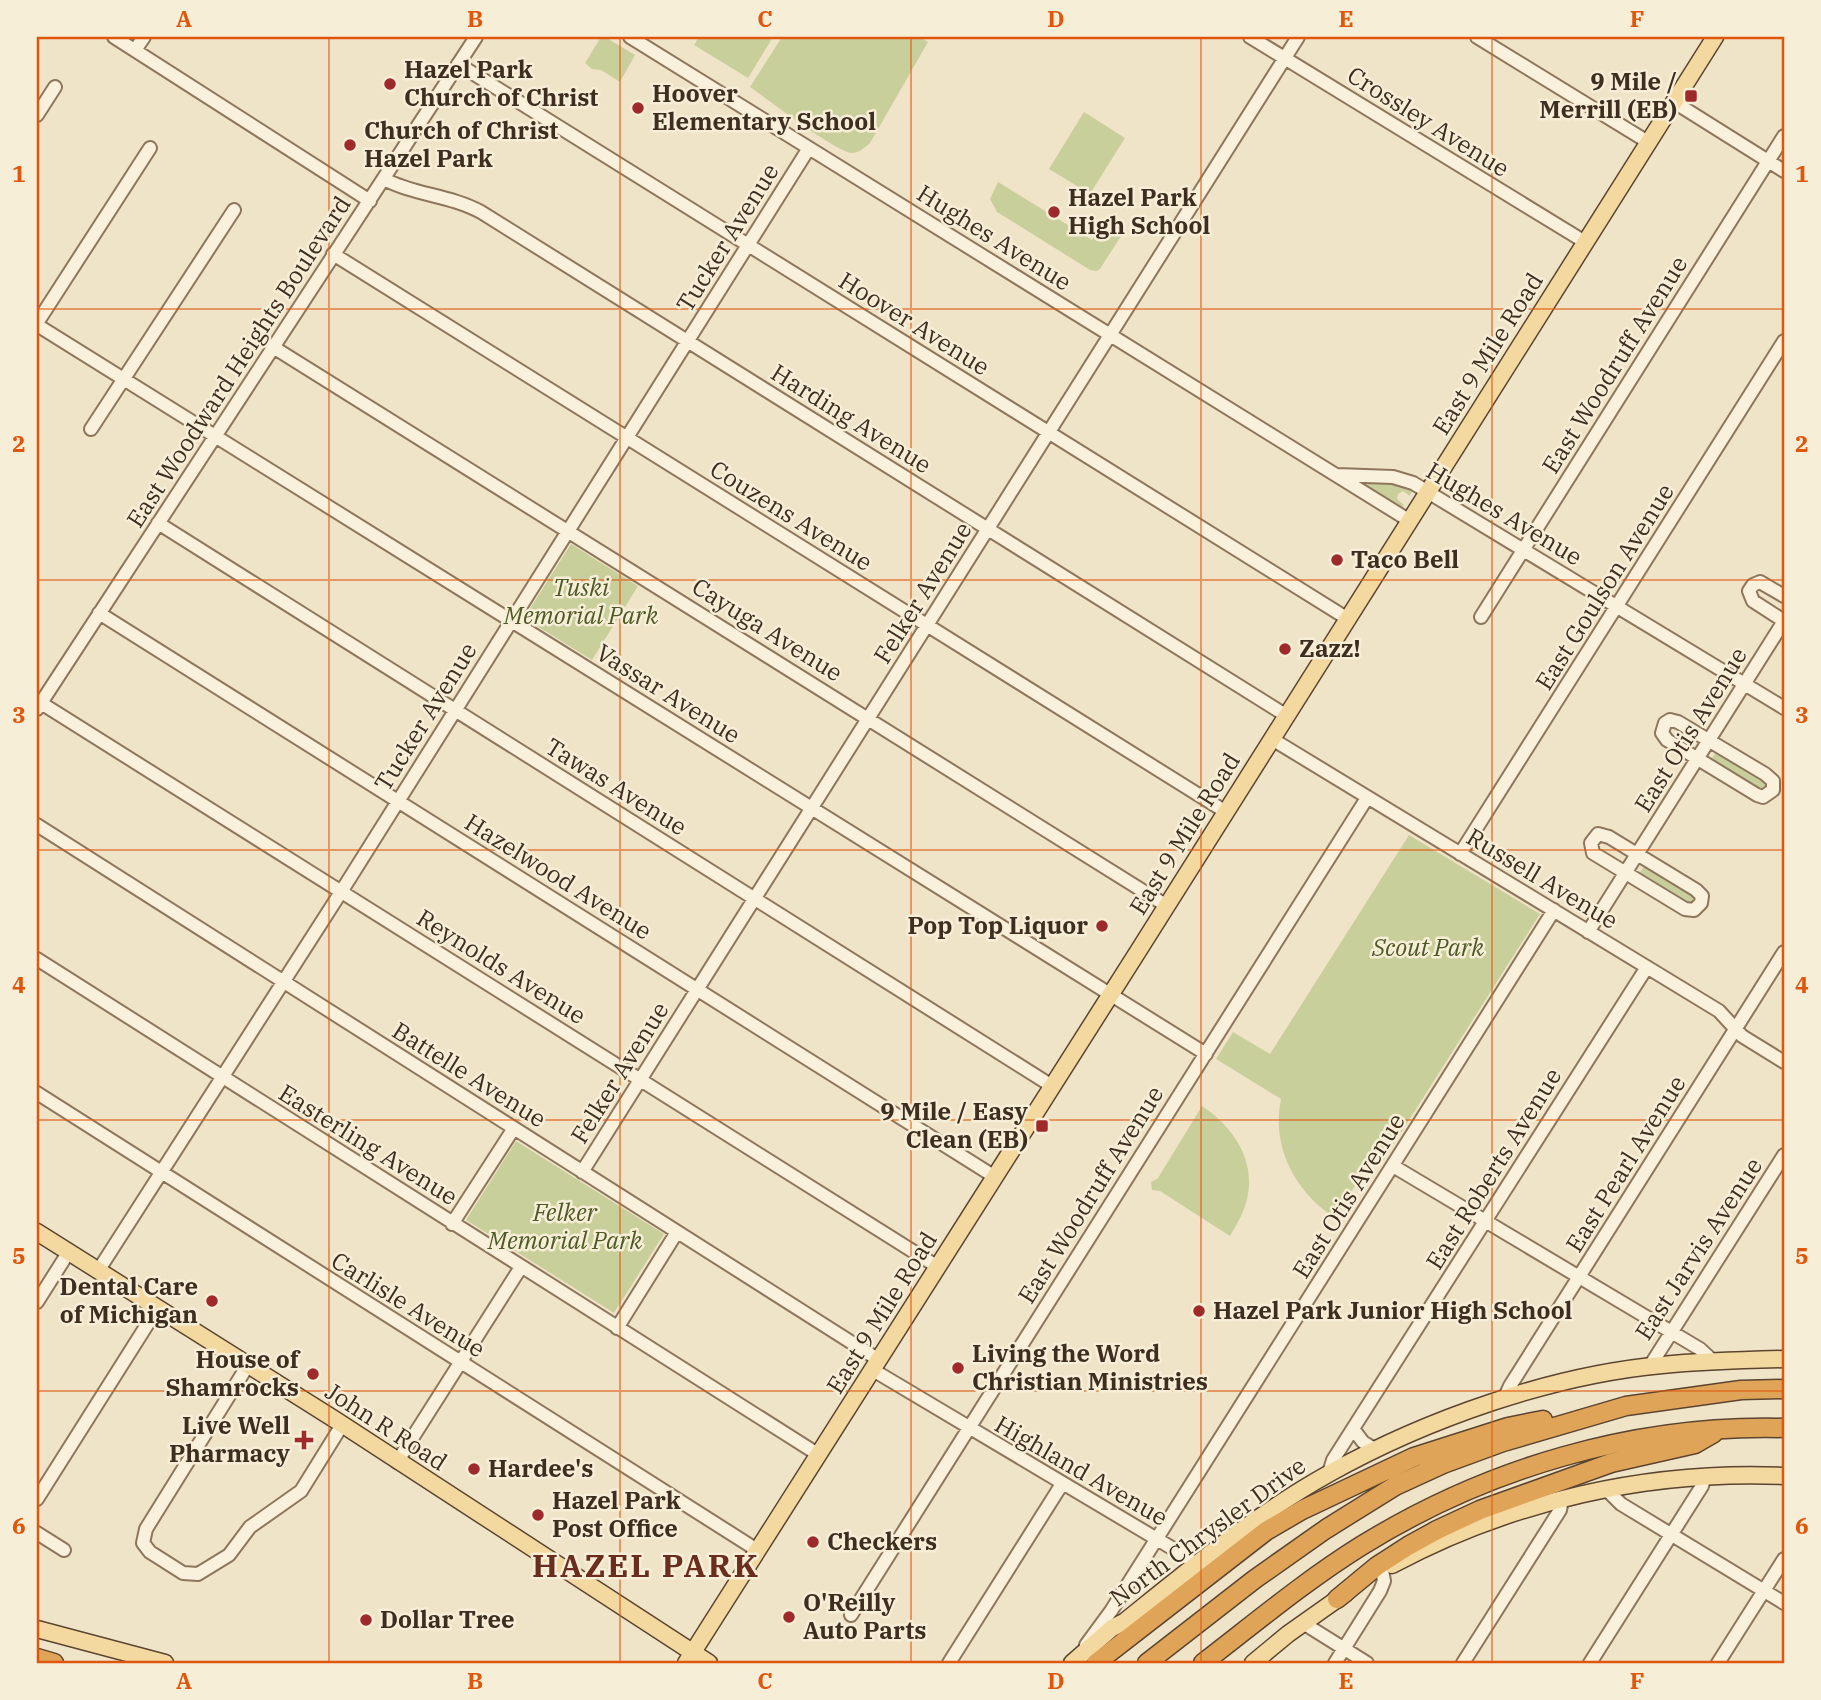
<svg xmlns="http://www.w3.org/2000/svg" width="1821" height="1700" font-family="'IBM Plex Serif',serif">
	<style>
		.green { fill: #c9cf9b }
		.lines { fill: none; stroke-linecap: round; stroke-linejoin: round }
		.minor-casing { stroke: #8d765c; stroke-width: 16 }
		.major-casing { stroke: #5b4430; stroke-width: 19 }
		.highway-casing { stroke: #5b4430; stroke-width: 21 }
		.minor { stroke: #faf1dc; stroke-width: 12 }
		.major { stroke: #f3d9a0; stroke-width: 16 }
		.highway { stroke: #e0a458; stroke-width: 18 }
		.grid { fill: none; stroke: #df570d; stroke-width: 2; stroke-opacity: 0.55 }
		.poi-dot { fill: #9e2a2b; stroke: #f7eed8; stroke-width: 2.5 }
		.labels { text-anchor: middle; stroke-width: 5; stroke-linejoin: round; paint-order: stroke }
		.poi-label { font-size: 24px; font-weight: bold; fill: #3d2e20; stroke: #f7eed8; text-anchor: start }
		.street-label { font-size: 24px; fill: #3d2e20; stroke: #f7eed8 }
		.park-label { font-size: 24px; font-style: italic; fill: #4d5a26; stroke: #f7eed8 }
		.district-label { font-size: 32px; font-weight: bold; letter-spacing: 2px; fill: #6b2e1e; stroke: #f7eed8 }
		.neatline { fill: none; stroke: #df570d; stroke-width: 2.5 }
		.grid-label { font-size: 23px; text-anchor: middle; font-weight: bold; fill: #df570d }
	</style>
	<rect width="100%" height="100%" fill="#f0e4c8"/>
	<path class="green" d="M 601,37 L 605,37 L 635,55 L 620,82 L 601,70 L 592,69 L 585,63 Z
		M 699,37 L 773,37 L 748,78 L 694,45 Z
		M 782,37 L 920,37 L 928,42 L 870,143 C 864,148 859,153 851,153 C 835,151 767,99 750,87 Z
		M 1084,112 L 1125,138 L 1090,194 L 1049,169 Z
		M 998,182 L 1092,240 L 1103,222 L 1119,232 L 1121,236 L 1100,269 L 1097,271 L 1090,270 L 997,212 L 990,199 Z
		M 1370,482 L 1392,483 L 1412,491 L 1410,496 L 1403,491 L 1398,494 L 1397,499 L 1404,505 L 1402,508 L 1368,489 L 1367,486 Z
		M 571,544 L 638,586 L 592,660 L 524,618 Z
		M 1717,751 L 1765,780 L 1768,786 L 1765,791 L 1759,790 L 1710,761 Z
		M 1409,835 L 1540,914 L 1383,1161 L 1374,1155 L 1335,1218 C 1295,1192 1271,1147 1281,1099 L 1216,1059 L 1233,1032 L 1270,1054 Z
		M 1645,865 L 1694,894 L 1696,902 L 1690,905 L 1638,875 Z
		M 1202,1106 C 1235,1128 1259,1164 1245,1206 C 1242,1216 1235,1227 1230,1236 L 1160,1191 L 1152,1190 L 1151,1182 L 1158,1178 Z
		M 516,1141 L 664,1234 L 614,1313 L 466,1220 Z"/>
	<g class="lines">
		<g class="minor-casing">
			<path id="minor" d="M 114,37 L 370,201
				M 630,37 L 1410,521
				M 1250,37 L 1585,242
				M 1477,37 L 1648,142
				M 135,50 L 144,37
				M 458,64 L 1348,619
				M 1674,102 L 1784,171
				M 37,115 L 55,87
				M 384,179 C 414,195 450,195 481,212 L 1287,716
				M 333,254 L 1226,812
				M 37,323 L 150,148
				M 37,325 L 1206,1054
				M 273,347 L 1167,906
				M 91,429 L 234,210
				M 1337,475 L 1393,477 L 1413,483 L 1784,708
				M 158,523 L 1052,1086
				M 1784,596 L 1760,582 L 1753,585 L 1749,591 L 1753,601 L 1784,621
				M 99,613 L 995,1177
				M 1481,617 L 1784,136
				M 41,703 L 938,1267
				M 37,709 L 476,37
				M 1670,720 L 1678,722 L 1765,774 L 1773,781 L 1773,790 L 1763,797 L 1757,795 L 1667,740 L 1662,733 L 1665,723 Z
				M 1272,739 L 1719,1011 L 1742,1036 L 1784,1062
				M 37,825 L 879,1360
				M 1598,834 L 1609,837 L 1696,890 L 1702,896 L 1701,903 L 1694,910 L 1685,909 L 1593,853 L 1591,843 Z
				M 1460,854 L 1784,341
				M 1588,932 L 1784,621
				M 37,959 L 819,1455
				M 37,1093 L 757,1550
				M 1393,1166 L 1700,1349 L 1714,1362
				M 582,1172 L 1298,37
				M 452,1224 L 514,1128
				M 98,1271 L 341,892 L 809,148
				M 37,1302 L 68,1253
				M 617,1328 L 677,1232
				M 248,1365 L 146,1529 L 143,1543 L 150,1552 L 183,1573 L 198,1574 L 229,1555 L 250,1527 L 301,1491 L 342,1425
				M 1650,1366 L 1784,1155
				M 873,1370 L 1187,1557 L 1195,1565
				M 1504,1399 L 1510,1386 L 1784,952
				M 1354,1430 L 1363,1442 L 1376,1450
				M 397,1462 L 521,1267
				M 1329,1473 L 1333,1460 L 1647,967
				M 1606,1489 L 1621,1504 L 1784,1603
				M 37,1499 L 157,1309
				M 37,1533 L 64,1550
				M 851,1615 L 1367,798
				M 1303,1623 L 1367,1663
				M 1086,1645 L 1111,1611 L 1554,910
				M 949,1663 L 1062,1484
				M 1335,1663 L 1380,1591 L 1384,1581 L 1382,1570
				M 1463,1663 L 1560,1510 L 1562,1499
				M 1590,1663 L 1702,1486 L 1705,1476
				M 1718,1663 L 1784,1559"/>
		</g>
		<g class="major-casing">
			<path id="major" d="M 37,1232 L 334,1419 L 709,1663
				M 1392,1565 C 1511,1501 1649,1470 1784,1476
				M 37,1629 L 165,1663
				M 686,1663 L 1137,953 L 1715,37
				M 1072,1663 L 1112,1628 L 1124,1622 C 1190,1569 1256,1514 1330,1473 C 1427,1419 1552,1375 1662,1365 C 1703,1361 1744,1360 1784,1359
				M 1253,1663 L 1288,1634 L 1346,1593"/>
		</g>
		<g class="highway-casing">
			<path id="highway" d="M 1337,1599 L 1377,1566 L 1408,1546 L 1437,1530 L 1480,1510 L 1611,1463 L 1695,1444 L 1714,1433
				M 37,1658 L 54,1663
				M 1096,1663 L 1266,1531 L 1302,1510 L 1414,1457 L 1508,1427 L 1543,1420
				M 1147,1663 L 1255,1579 L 1326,1529 L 1395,1486 L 1443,1464 L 1503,1442 L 1626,1406 L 1741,1390 L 1784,1389
				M 1203,1663 C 1255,1623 1305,1581 1361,1546 C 1487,1468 1635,1424 1784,1428"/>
		</g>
		<use href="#minor" class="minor"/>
		<use href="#major" class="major"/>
		<use href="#highway" class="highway"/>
	</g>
	<path class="grid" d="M 329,37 L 329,1663M 620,37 L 620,1663M 911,37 L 911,1663M 1201,37 L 1201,1663M 1492,37 L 1492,1663M 37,309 L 1784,309M 37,580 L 1784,580M 37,850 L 1784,850M 37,1120 L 1784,1120M 37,1391 L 1784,1391"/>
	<g class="poi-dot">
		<circle cx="390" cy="84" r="7"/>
		<rect x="1684" y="89" width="14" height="14" rx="3.5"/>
		<circle cx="638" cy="108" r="7"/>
		<circle cx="350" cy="145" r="7"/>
		<circle cx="1054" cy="212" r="7"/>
		<circle cx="1337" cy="560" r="7"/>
		<circle cx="1285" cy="649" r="7"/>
		<circle cx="1102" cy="926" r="7"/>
		<rect x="1035" y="1119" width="14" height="14" rx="3.5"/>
		<circle cx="212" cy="1301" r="7"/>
		<circle cx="1199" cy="1311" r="7"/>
		<circle cx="958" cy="1368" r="7"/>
		<circle cx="313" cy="1374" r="7"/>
		<path d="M300.5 1429.5h7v7h7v7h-7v7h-7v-7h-7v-7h7z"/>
		<circle cx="474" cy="1469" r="7"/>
		<circle cx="538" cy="1515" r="7"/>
		<circle cx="813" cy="1542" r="7"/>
		<circle cx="789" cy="1617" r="7"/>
		<circle cx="366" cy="1620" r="7"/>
	</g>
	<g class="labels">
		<g class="poi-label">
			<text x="404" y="78">Hazel Park<tspan x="404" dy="28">Church of Christ</tspan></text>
			<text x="1677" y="90" text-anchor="end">9 Mile /<tspan x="1677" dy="28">Merrill (EB)</tspan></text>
			<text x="652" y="102">Hoover<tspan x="652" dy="28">Elementary School</tspan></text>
			<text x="364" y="139">Church of Christ<tspan x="364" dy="28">Hazel Park</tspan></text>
			<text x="1068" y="206">Hazel Park<tspan x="1068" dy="28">High School</tspan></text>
			<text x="1351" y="568">Taco Bell</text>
			<text x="1299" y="657">Zazz!</text>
			<text x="1088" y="934" text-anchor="end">Pop Top Liquor</text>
			<text x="1028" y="1120" text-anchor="end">9 Mile / Easy<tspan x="1028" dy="28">Clean (EB)</tspan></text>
			<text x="198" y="1295" text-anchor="end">Dental Care<tspan x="198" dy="28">of Michigan</tspan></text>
			<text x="1213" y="1319">Hazel Park Junior High School</text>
			<text x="972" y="1362">Living the Word<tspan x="972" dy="28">Christian Ministries</tspan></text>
			<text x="299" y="1368" text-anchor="end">House of<tspan x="299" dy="28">Shamrocks</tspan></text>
			<text x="290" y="1434" text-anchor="end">Live Well<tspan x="290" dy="28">Pharmacy</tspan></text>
			<text x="488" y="1477">Hardee's</text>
			<text x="552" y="1509">Hazel Park<tspan x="552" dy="28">Post Office</tspan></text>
			<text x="827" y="1550">Checkers</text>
			<text x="803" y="1611">O'Reilly<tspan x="803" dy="28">Auto Parts</tspan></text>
			<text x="380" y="1628">Dollar Tree</text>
		</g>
		<g class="street-label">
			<text transform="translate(1428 122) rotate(32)" y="8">Crossley Avenue</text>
			<text transform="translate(728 238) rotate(-58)" y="8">Tucker Avenue</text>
			<text transform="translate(994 238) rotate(32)" y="8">Hughes Avenue</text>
			<text transform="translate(914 324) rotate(32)" y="8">Hoover Avenue</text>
			<text transform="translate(1488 354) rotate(-58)" y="8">East 9 Mile Road</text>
			<text transform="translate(239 362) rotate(-57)" y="8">East Woodward Heights Boulevard</text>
			<text transform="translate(1615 365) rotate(-58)" y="8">East Woodruff Avenue</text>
			<text transform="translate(851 419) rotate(32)" y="8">Harding Avenue</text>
			<text transform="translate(1504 514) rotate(31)" y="8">Hughes Avenue</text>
			<text transform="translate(791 516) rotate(32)" y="8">Couzens Avenue</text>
			<text transform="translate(1605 587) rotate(-58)" y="8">East Goulson Avenue</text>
			<text transform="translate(923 593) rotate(-58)" y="8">Felker Avenue</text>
			<text transform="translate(767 630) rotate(32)" y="8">Cayuga Avenue</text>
			<text transform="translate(668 694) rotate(32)" y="8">Vassar Avenue</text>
			<text transform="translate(426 717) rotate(-58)" y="8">Tucker Avenue</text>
			<text transform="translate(1691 730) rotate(-58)" y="8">East Otis Avenue</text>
			<text transform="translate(616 787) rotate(32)" y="8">Tawas Avenue</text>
			<text transform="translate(1185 834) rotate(-58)" y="8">East 9 Mile Road</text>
			<text transform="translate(558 877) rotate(32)" y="8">Hazelwood Avenue</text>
			<text transform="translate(1542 879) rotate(31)" y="8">Russell Avenue</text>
			<text transform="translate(501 967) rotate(32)" y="8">Reynolds Avenue</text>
			<text transform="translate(620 1073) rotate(-58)" y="8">Felker Avenue</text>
			<text transform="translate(469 1075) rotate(32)" y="8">Battelle Avenue</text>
			<text transform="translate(368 1145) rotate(32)" y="8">Easterling Avenue</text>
			<text transform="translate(1626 1164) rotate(-58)" y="8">East Pearl Avenue</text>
			<text transform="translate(1494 1169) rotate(-58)" y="8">East Roberts Avenue</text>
			<text transform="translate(1091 1195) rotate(-58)" y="8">East Woodruff Avenue</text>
			<text transform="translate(1349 1196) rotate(-58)" y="8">East Otis Avenue</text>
			<text transform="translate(1699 1249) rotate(-57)" y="8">East Jarvis Avenue</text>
			<text transform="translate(408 1305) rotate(32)" y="8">Carlisle Avenue</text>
			<text transform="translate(882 1313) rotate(-58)" y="8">East 9 Mile Road</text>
			<text transform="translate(386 1427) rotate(33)" y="8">John R Road</text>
			<text transform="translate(1081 1471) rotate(30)" y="8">Highland Avenue</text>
			<text transform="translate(1208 1532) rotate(-36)" y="8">North Chrysler Drive</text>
		</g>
		<g class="park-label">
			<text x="581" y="596">Tuski<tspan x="581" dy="28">Memorial Park</tspan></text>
			<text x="1428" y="956">Scout Park</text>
			<text x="565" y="1221">Felker<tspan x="565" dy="28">Memorial Park</tspan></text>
		</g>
		<g class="district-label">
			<text x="646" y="1577">HAZEL PARK</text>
		</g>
	</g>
	<rect width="1821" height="1700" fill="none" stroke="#f7eed8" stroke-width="77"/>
	<rect x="38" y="38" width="1745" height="1624" class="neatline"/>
	<g class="grid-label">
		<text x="184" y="27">A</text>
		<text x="475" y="27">B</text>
		<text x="765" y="27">C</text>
		<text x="1056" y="27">D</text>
		<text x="1346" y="27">E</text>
		<text x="1637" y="27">F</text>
		<text x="19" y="182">1</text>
		<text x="1802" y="182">1</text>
		<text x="19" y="452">2</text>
		<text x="1802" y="452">2</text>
		<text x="19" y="723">3</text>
		<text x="1802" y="723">3</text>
		<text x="19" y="993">4</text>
		<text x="1802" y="993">4</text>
		<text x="19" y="1264">5</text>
		<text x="1802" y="1264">5</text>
		<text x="19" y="1534">6</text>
		<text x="1802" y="1534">6</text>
		<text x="184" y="1689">A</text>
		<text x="475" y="1689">B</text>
		<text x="765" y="1689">C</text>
		<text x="1056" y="1689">D</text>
		<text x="1346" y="1689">E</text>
		<text x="1637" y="1689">F</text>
	</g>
</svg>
